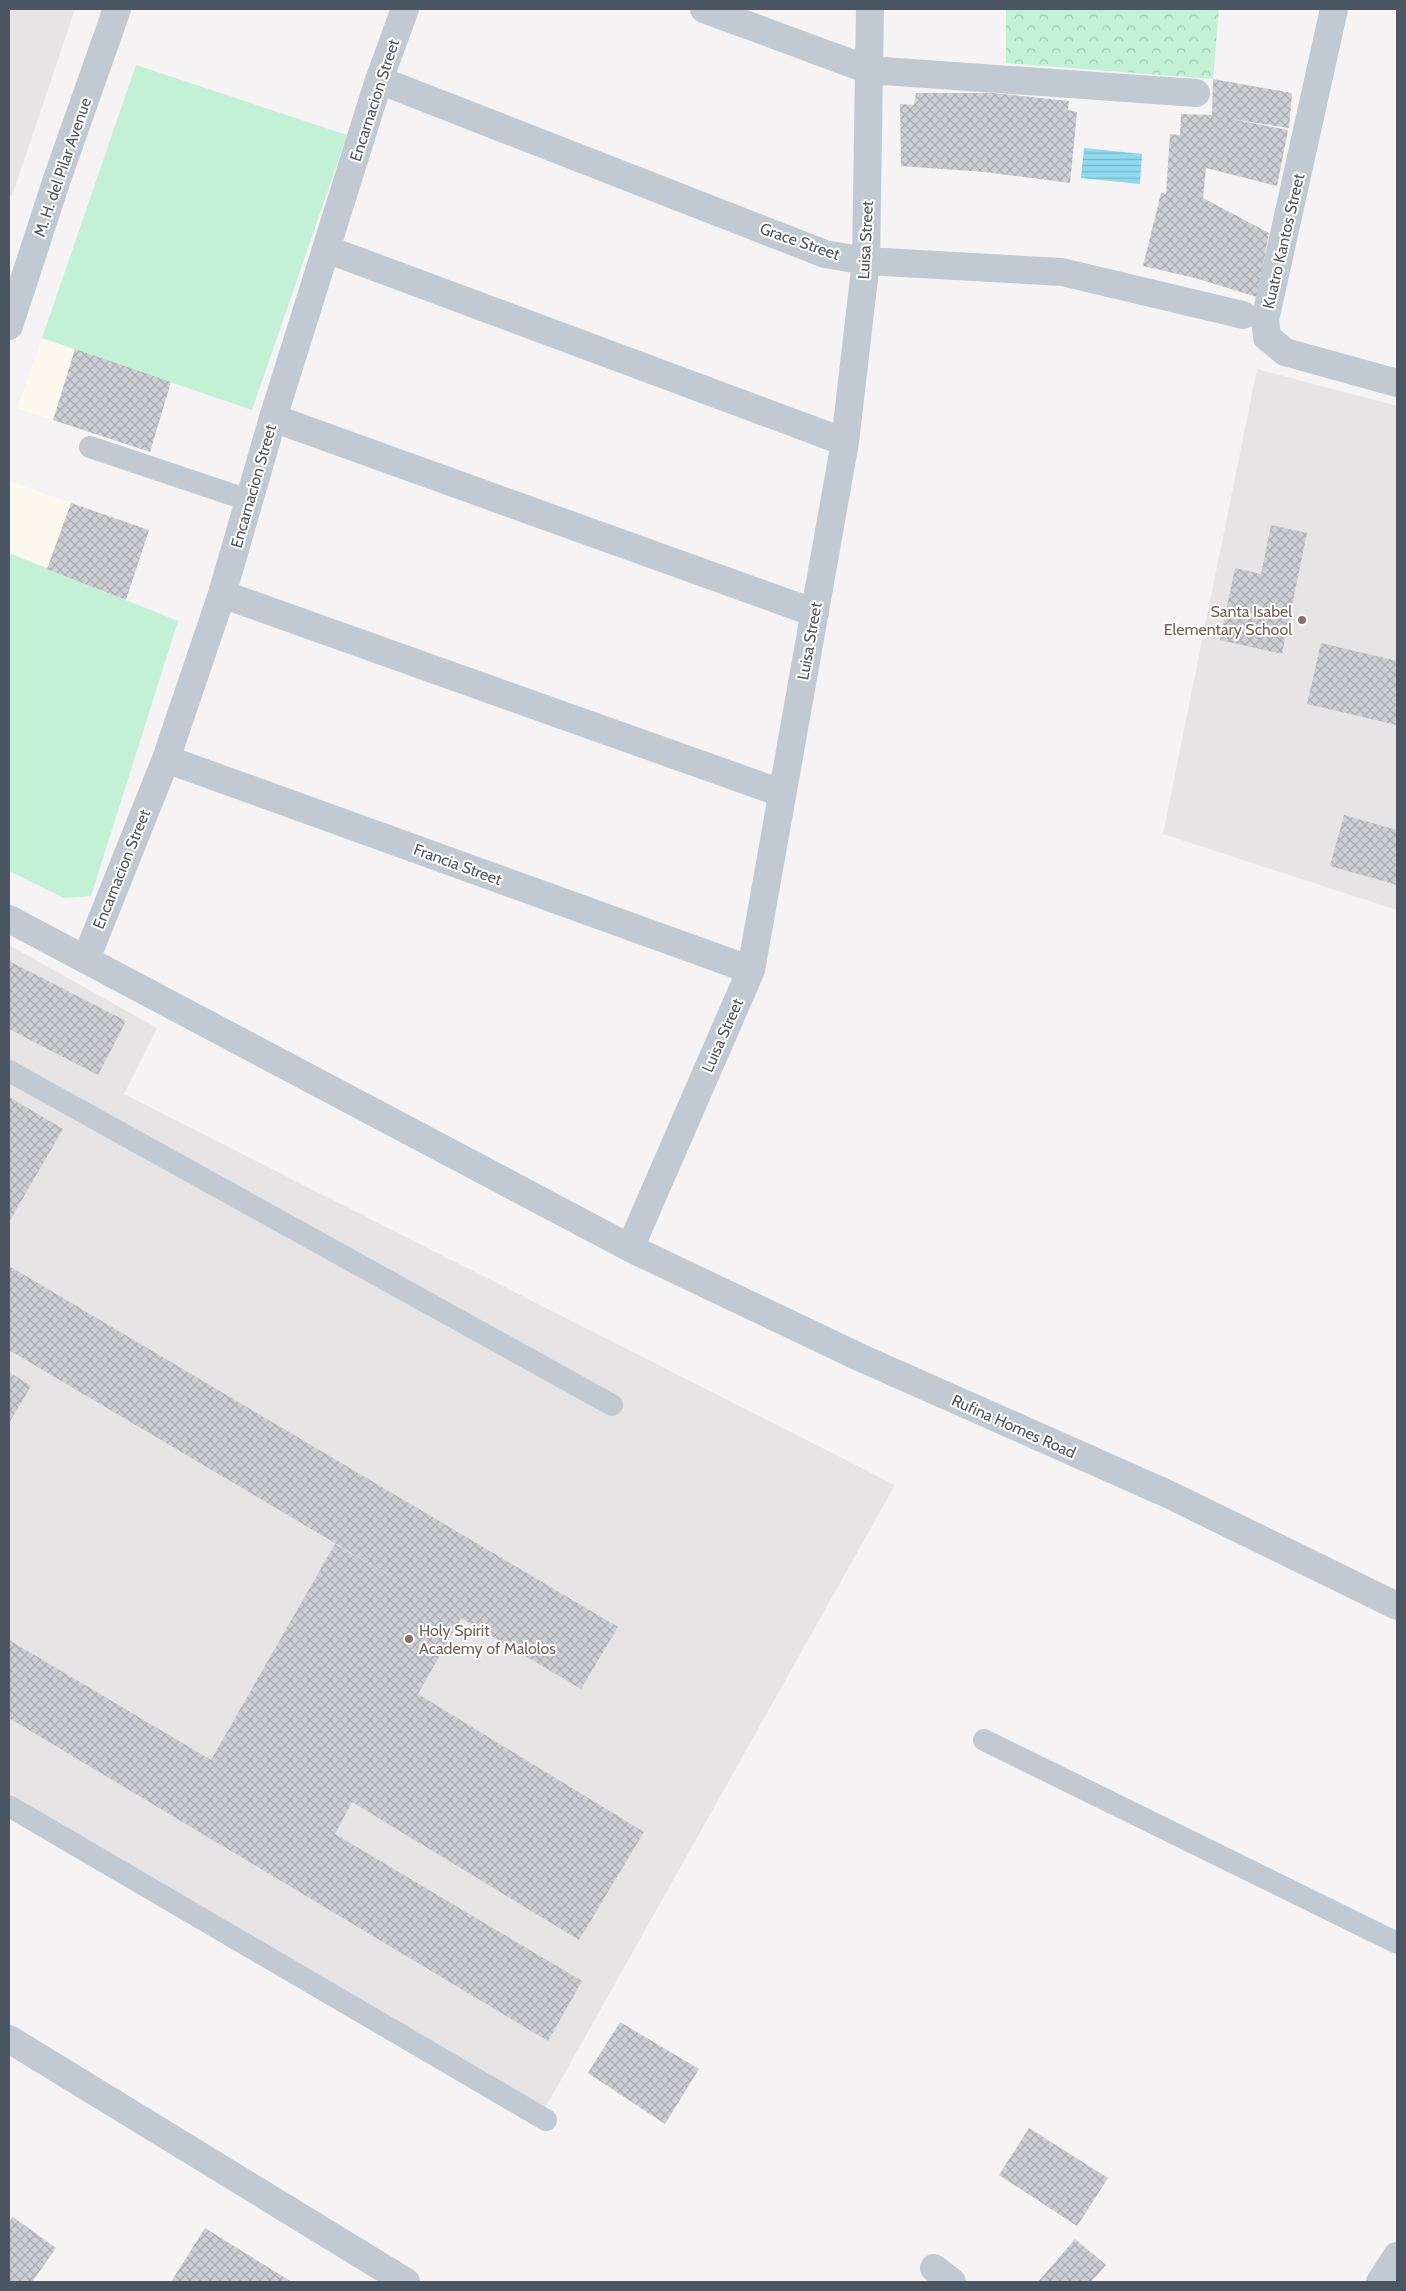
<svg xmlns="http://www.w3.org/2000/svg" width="1406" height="2291" font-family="Cabin,sans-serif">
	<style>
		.commercial { fill: #fdf9ef }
		.education { fill: #e6e4e5 }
		.green { fill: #c3f1d5 }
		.forest { fill: url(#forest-crowns) }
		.water { fill: url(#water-rules) }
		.building { fill: url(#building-cross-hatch) }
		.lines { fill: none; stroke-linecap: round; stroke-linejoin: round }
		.service { stroke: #c1cad2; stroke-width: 22 }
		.minor { stroke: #c1cad2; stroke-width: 28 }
		.tertiary { stroke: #c1cad2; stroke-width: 28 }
		.education-dot { fill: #8d6e63; stroke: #fff; stroke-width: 2 }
		.labels { text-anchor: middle; stroke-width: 4; stroke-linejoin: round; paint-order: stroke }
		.street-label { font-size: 16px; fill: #4a5661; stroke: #fff }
		.education-label { font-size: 16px; fill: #785e54; stroke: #fff; text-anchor: end }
	</style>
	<defs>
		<pattern id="forest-crowns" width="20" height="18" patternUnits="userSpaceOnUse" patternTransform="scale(1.25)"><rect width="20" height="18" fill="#c3f1d5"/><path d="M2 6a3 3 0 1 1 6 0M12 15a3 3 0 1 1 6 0" fill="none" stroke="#a0c6b0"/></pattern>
		<pattern id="water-rules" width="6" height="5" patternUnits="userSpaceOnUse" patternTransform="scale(1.25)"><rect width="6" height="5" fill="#90daee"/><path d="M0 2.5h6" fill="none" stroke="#78b4c4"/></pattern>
		<pattern id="building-cross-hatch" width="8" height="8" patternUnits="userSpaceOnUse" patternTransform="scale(1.25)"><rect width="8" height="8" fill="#cdcfd5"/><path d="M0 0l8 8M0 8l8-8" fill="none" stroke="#a8abb0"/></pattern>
	</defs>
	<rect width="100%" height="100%" fill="#f5f3f3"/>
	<path class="commercial" d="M 42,338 L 171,382 L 150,452 L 17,408 Z
		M 9,481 L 149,530 L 126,600 L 9,553 Z"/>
	<path class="education" d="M 9,9 L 75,9 L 12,196 L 9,195 Z
		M 1257,369 L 1397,406 L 1397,910 L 1163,834 Z
		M 9,945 L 157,1028 L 124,1094 L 895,1485 L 539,2119 L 9,1793 Z"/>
	<path class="green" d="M 136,65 L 347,135 L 252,410 L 42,338 Z
		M 9,553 L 178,621 L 91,896 L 64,898 L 9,871 Z"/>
	<path class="forest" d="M 1006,9 L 1219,9 L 1213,79 L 1006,63 Z"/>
	<path class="water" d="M 1084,148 L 1142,154 L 1140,184 L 1081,178 Z"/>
	<path class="building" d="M 1213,79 L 1292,93 L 1289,128 L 1231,119 L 1288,130 L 1277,186 L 1206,168 L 1203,198 L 1269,233 L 1257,297 L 1195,278 L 1143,266 L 1161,193 L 1166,194 L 1170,134 L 1180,135 L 1181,114 L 1212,115 Z
		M 916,93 L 993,93 L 1069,101 L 1068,110 L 1077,112 L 1070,183 L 984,172 L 901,166 L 900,104 L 914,105 Z
		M 75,349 L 171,382 L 150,452 L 53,420 Z
		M 71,503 L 149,530 L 126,600 L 47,569 Z
		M 1271,525 L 1307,533 L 1282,654 L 1220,640 L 1235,568 L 1261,574 Z
		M 1321,643 L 1397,661 L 1397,725 L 1307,704 Z
		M 1344,815 L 1397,830 L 1397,885 L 1330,866 Z
		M 9,961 L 126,1021 L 98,1075 L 9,1029 Z
		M 9,1097 L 63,1129 L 9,1222 Z
		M 9,1266 L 618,1627 L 581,1689 L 461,1618 L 418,1694 L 644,1832 L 579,1940 L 352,1802 L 335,1834 L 582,1981 L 548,2041 L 9,1718 L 9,1640 L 211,1760 L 335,1544 L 399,1581 L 9,1350 Z
		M 9,1372 L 31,1386 L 9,1423 Z
		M 620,2022 L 699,2069 L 665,2124 L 588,2073 Z
		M 1029,2128 L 1108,2178 L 1077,2226 L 999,2175 Z
		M 13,2217 L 56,2248 L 32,2282 L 9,2282 L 9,2222 Z
		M 205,2228 L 292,2282 L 171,2282 Z
		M 1075,2239 L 1106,2265 L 1091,2282 L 1038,2282 Z"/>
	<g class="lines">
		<path class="service" d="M 90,447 L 248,500
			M 9,1071 L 612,1405
			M 984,1740 L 1397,1943
			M 9,1806 L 546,2120"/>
		<path class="minor" d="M 704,9 L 869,70 L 1196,93
			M 1334,9 L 1265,320 L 1267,337 L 1285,352 L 1397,383
			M 379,80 L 825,254 L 866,261 L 1062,272 L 1243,315
			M 326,249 L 845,442
			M 273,418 L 815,613
			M 222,594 L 781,793
			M 166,759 L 751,970
			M 9,919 L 630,1248 L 859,1357 L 1170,1495 L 1397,1606
			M 86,959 L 166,759 L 222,594 L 273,418 L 379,80 L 405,9
			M 630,1248 L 751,970 L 845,442 L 866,261 L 870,9
			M 9,2039 L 406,2282
			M 934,2268 L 952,2282
			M 1380,2282 L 1397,2256"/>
		<path class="tertiary" d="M 9,326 L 57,179 L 117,9"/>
	</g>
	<g class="education-dot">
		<circle cx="1302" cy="620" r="5"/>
		<circle cx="409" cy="1639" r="5"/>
	</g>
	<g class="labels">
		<g class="street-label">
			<text transform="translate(374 100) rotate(-72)" y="6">Encarnacion Street</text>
			<text transform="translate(62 167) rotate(-71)" y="6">M. H. del Pilar Avenue</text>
			<text transform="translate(865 240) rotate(-87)" y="6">Luisa Street</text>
			<text transform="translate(800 241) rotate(19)" y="6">Grace Street</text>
			<text transform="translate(1283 241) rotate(-77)" y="6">Kuatro Kantos Street</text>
			<text transform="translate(253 486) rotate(-74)" y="6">Encarnacion Street</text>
			<text transform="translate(809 641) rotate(-80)" y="6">Luisa Street</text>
			<text transform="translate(458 864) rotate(20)" y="6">Francia Street</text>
			<text transform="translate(121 869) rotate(-68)" y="6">Encarnacion Street</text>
			<text transform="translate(722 1035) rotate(-66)" y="6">Luisa Street</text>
			<text transform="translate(1014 1426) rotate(24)" y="6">Rufina Homes Road</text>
		</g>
		<g class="education-label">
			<text x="1292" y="617">Santa Isabel<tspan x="1292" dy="18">Elementary School</tspan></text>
			<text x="419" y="1636" text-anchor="start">Holy Spirit<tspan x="419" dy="18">Academy of Malolos</tspan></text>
		</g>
	</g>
	<rect width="1406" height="2291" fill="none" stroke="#4a5661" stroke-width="20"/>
</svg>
